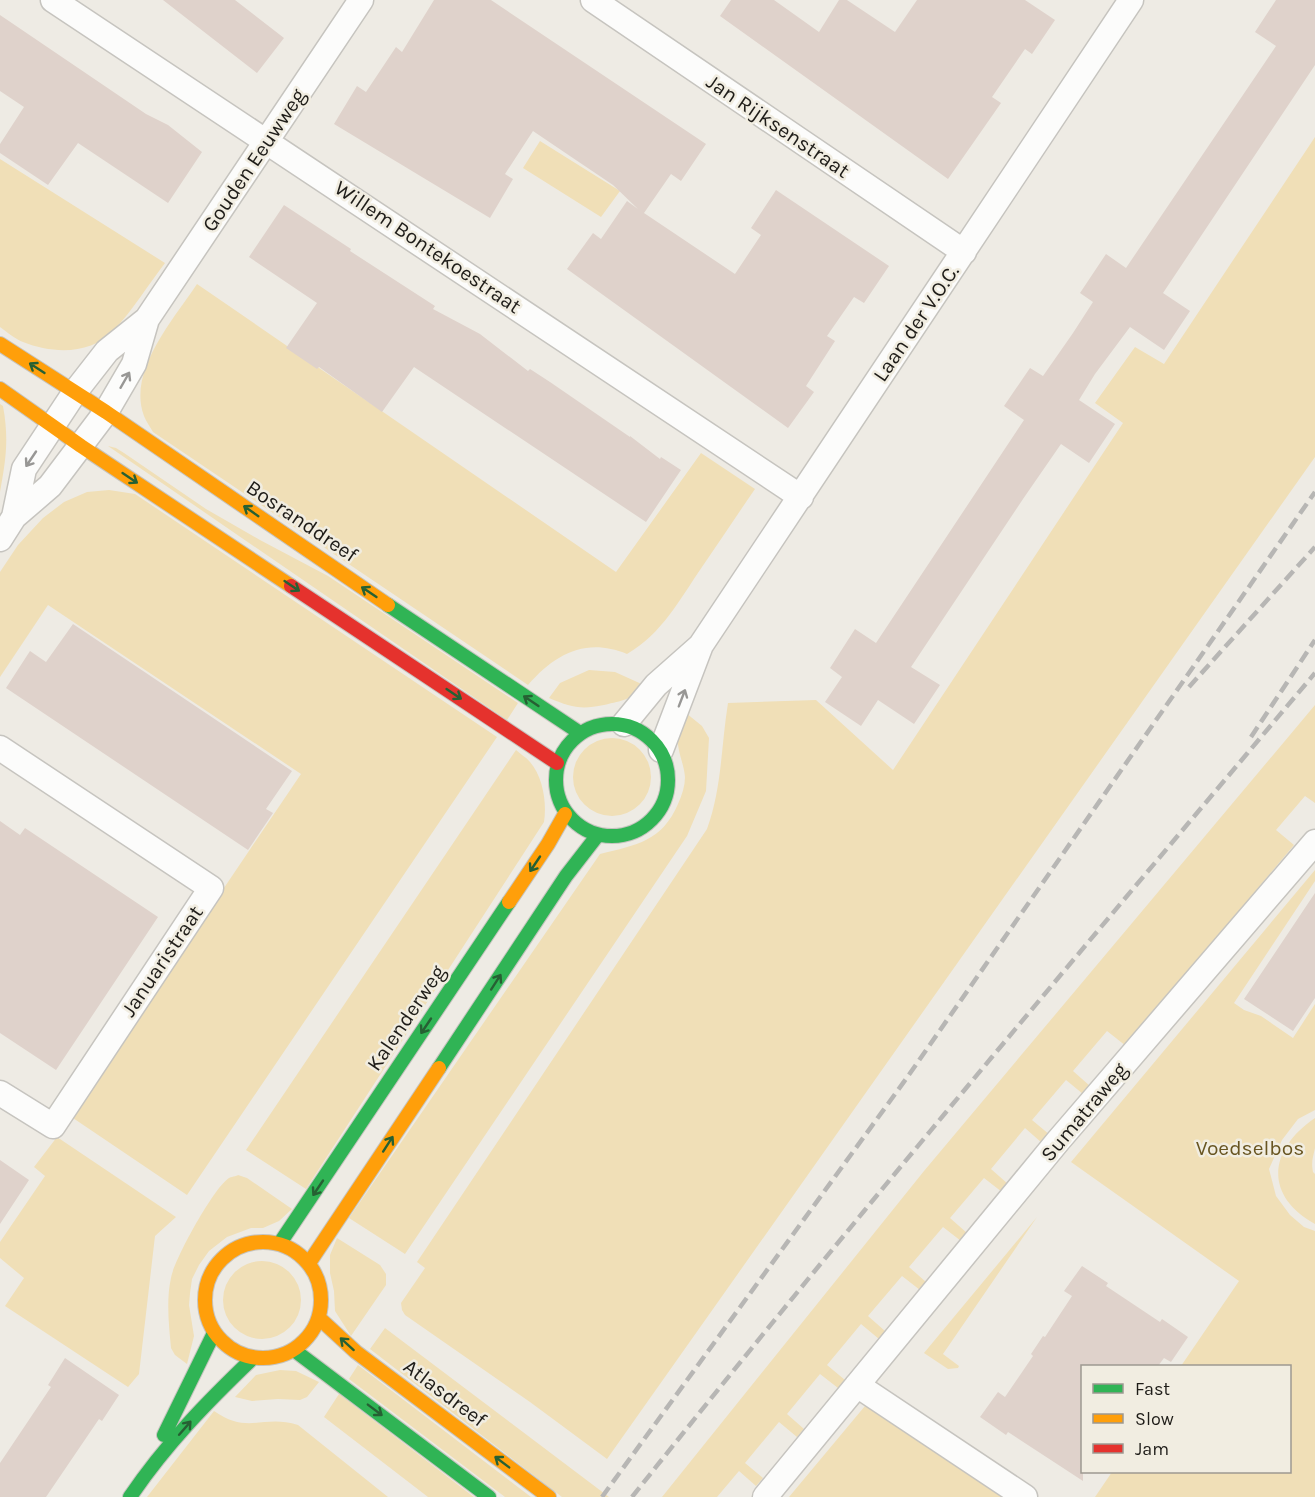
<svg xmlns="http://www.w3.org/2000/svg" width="1315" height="1497" font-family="Karla,sans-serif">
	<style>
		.green { fill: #f0dfb7 }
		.building { fill: #dfd2cb }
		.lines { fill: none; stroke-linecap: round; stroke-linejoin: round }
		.street-casing { stroke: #c6c4bf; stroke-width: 27 }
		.fast-casing { stroke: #c6c4bf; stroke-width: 16 }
		.slow-casing { stroke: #c6c4bf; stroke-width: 16 }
		.jam-casing { stroke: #c6c4bf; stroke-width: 16 }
		.street { stroke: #fcfcfb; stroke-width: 24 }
		.fast { stroke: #30b455; stroke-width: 14 }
		.slow { stroke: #ff9f0a; stroke-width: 14 }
		.jam { stroke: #e5322d; stroke-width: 14 }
		.rail { stroke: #b7b6b4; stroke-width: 4.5; stroke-dasharray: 12 6; stroke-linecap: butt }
		.oneway { stroke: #266033 }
		.oneway2 { stroke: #989795 }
		.labels { text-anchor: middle; stroke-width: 5; stroke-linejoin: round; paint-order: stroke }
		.street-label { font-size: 21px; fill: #1e1c18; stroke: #f1ede1 }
		.park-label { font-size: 21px; fill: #685521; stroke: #f1ede1 }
	</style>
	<rect width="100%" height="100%" fill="#eeebe4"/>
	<path class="green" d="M 1315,137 L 1315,457 L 607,1459 L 530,1402 L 405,1315 L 402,1310 L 401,1303 L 425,1268 L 417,1262 L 707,829 C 722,788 721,746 728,703 L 816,700 L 893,770 L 1123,423 L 1095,403 L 1135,347 L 1164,364 Z
		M 540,141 L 620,191 L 601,217 L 523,168 Z
		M 0,159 L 165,263 C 148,285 133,310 114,330 C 91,355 53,354 23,342 C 15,339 7,332 0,327 Z
		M 197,284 L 616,572 L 701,453 L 755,489 C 737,515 720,541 702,567 C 680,599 662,634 627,654 C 586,637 555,654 528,685 L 153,432 C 150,427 146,421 144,416 C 127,371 174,319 197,284 Z
		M 0,404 L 3,406 C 9,439 6,459 0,492 Z
		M 108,446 L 116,448 L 124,453 L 206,509 L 260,540 L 328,576 L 518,703 L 507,720 Z
		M 109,490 L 135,494 L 497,737 L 187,1195 L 70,1116 L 301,774 L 48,605 L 0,677 L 0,572 L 18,545 L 43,518 L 64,502 L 87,492 Z
		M 589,670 L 615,672 L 646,686 C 628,701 624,700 604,705 C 580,710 571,707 549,698 L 560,683 Z
		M 1315,705 L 1315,803 L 1305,796 L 1276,830 L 1294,845 L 1126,1046 L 1107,1031 L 1073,1071 L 1090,1086 L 1083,1094 L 1066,1080 L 1032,1120 L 1050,1135 L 1042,1143 L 1025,1128 L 991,1169 L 1008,1184 L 1002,1192 L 984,1178 L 950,1218 L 967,1233 L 961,1241 L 943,1227 L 909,1267 L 926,1282 L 920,1290 L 902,1276 L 868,1316 L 885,1331 L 879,1339 L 861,1324 L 827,1365 L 845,1380 L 838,1388 L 820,1374 L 787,1414 L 804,1429 L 797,1437 L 779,1422 L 745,1463 L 763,1478 L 756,1486 L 739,1471 L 717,1497 L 662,1497 L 924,1171 Z
		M 686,713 L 702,726 L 709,738 L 706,791 L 687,836 L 405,1254 L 349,1218 L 600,854 C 637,845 662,841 678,804 C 682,795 685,786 685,777 C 684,763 676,749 678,735 C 680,728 683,720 686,713 Z
		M573 777a39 39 0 1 1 78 0a39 39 0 1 1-78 0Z
		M 516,750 C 520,754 526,757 530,762 C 543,777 547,803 544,822 L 306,1189 L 246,1150 Z
		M 1315,870 L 1315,881 L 1234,1003 L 1244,1010 L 1261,1016 L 1293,1038 L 1315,1004 L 1315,1110 L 1298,1119 L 1282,1140 L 1269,1169 L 1276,1196 L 1290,1215 L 1304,1227 L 1315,1231 L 1315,1497 L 1095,1497 L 1112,1472 L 1290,1472 L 1290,1366 L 1181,1366 L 1239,1281 L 1071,1162 Z
		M 1315,1118 C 1315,1127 1315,1139 1315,1148 C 1313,1157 1311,1162 1313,1172 L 1315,1174 L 1315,1224 C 1263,1195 1269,1149 1315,1118 Z
		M 57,1137 L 176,1217 L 155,1236 L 139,1374 L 128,1387 L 5,1306 L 24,1278 L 0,1258 L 0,1242 L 45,1176 L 34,1167 Z
		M 238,1175 L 247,1178 L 292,1209 L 279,1221 L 263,1228 L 251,1228 L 227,1237 L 209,1251 L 199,1265 L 192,1279 L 190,1293 L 189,1305 L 194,1336 L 187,1364 L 175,1355 L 171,1348 C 169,1326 166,1300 171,1278 C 174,1260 214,1187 229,1178 C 230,1177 237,1176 238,1175 Z
		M 1037,1217 L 943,1354 L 959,1366 L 958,1368 L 948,1369 L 924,1353 Z
		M 337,1238 L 380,1265 L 386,1274 L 386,1285 L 351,1336 L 335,1311 L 334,1291 L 330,1273 L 330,1255 Z
		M223 1300a39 39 0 1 1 78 0a39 39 0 1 1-78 0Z
		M 385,1328 L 609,1497 L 562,1497 L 370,1349 Z
		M 358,1365 L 531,1497 L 505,1497 L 349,1379 Z
		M 280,1370 L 296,1371 L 319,1382 L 307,1397 L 300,1400 L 278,1399 L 252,1401 L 235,1397 L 256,1375 Z
		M 339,1394 L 474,1497 L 428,1497 L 324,1417 Z
		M 865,1406 L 870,1408 L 1003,1497 L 789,1497 Z
		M 214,1411 C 248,1435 263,1414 298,1425 L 388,1497 L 147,1497 Z"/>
	<path class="building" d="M 163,0 L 235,0 L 284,38 L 257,73 Z
		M 434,0 L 491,0 L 706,144 L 681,181 L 671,174 L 644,213 L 735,274 L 761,235 L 751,228 L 776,190 L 889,266 L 864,303 L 854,297 L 827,336 L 835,341 L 806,386 L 814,392 L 788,428 L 567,269 L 593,233 L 601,239 L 627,201 L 638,209 L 613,185 L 564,152 L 533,131 L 505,174 L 513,179 L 490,218 L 334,124 L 357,86 L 366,92 L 396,47 L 402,52 Z
		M 731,0 L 774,0 L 819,32 L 839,0 L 847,0 L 895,32 L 917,0 L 1025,0 L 1055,20 L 1032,54 L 1025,49 L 992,97 L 1001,103 L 948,179 L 720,16 Z
		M 1276,0 L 1315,0 L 1315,65 L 1163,293 L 1190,311 L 1164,350 L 1130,327 L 1095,374 L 1079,400 L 1115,424 L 1089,463 L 1061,444 L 1023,499 L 911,667 L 940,685 L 914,724 L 878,700 L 861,726 L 825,702 L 842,677 L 830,668 L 855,629 L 876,643 L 1024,420 L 1004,406 L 1030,368 L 1043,376 L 1073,333 L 1093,302 L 1080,293 L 1106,254 L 1126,268 L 1276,46 L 1255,32 Z
		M 0,15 L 146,114 L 168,125 L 202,152 L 168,203 L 78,143 L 48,185 L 0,153 L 0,144 L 24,107 L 0,91 Z
		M 284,205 L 351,249 L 350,251 L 435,306 L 433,309 L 480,334 L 528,371 L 530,369 L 550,382 L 630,437 L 630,436 L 660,459 L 661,457 L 681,470 L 646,522 L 414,367 L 382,412 L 319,367 L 317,369 L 286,348 L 317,303 L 249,257 Z
		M 73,624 L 292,771 L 266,809 L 273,813 L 248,850 L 6,688 L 30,651 L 46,662 Z
		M 0,821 L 20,835 L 25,828 L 158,917 L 56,1070 L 0,1033 Z
		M 1315,893 L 1315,998 L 1293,1031 L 1244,999 Z
		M 0,1160 L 29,1180 L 0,1224 Z
		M 1082,1266 L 1108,1283 L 1106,1286 L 1160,1322 L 1162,1319 L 1188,1337 L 1171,1362 L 1164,1358 L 1158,1366 L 1083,1366 L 1083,1481 L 1008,1432 L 1006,1435 L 980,1417 L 998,1392 L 1005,1397 L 1033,1356 L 1031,1354 L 1043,1336 L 1045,1337 L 1072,1296 L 1064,1291 Z
		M 65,1358 L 119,1395 L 102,1421 L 99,1419 L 46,1497 L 0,1497 L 0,1463 L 51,1387 L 48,1385 Z"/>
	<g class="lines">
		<g class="street-casing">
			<path id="street" d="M 53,0 L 801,497
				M 593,0 L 964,252
				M 14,517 L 24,469 L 75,392 L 107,351 L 147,319 L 361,0
				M 0,539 L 14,517 L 50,486 L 106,412 L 134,364 L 147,319
				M 624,724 L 656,685 L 699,647
				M 0,748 L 211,888 L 53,1126 L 0,1093
				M 661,750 L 701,645 L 1131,0
				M 857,1385 L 1025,1497
				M 765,1497 L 1058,1141 L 1315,842"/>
		</g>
		<g class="fast-casing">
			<path id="fast" d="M 388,605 L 580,733
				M556 780a56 56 0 1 1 112 0a56 56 0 1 1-112 0Z
				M 439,1068 L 566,876 L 597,836
				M 280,1243 L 509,902
				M 294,1350 L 489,1497
				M 164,1435 L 214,1333
				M 130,1497 C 165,1445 208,1401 253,1358"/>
		</g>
		<g class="slow-casing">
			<path id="slow" d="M 0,344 L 106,412 L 388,605
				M 0,389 L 81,446 L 291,586
				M 509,902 L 548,844 L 565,814
				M205 1300a58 58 0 1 1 116 0a58 58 0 1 1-116 0Z
				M 309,1263 L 439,1068
				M 319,1318 L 356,1352 L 549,1497"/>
		</g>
		<g class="jam-casing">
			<path id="jam" d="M 291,586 L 557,763"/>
		</g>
		<use href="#street" class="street"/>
		<use href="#fast" class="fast"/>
		<use href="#slow" class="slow"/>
		<use href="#jam" class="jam"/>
		<path class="rail" d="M 1189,687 L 1315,547
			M 1251,737 L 1315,640
			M 602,1497 L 906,1079 L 1315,492
			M 632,1497 C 854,1218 1085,946 1315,673"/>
	</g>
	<defs><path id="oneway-shaft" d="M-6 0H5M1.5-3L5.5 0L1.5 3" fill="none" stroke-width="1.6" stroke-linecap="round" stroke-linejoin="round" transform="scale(1.5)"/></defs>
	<g class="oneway">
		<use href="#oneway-shaft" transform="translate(37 368) rotate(-147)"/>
		<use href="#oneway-shaft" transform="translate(130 478) rotate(34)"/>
		<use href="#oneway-shaft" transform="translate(251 511) rotate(-145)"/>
		<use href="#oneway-shaft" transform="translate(292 586) rotate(34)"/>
		<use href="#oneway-shaft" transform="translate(369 592) rotate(-146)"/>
		<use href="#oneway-shaft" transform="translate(454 694) rotate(34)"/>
		<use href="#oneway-shaft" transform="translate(531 701) rotate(-146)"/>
		<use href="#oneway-shaft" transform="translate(535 864) rotate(124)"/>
		<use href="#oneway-shaft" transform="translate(496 982) rotate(-57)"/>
		<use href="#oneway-shaft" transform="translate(426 1026) rotate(124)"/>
		<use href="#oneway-shaft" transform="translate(388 1144) rotate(-57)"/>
		<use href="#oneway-shaft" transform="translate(318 1188) rotate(124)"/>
		<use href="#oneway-shaft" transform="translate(347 1344) rotate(-138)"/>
		<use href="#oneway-shaft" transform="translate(375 1410) rotate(37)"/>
		<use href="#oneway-shaft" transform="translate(185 1428) rotate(-49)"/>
		<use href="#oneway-shaft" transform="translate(502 1462) rotate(-143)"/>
	</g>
	<g class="oneway2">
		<use href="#oneway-shaft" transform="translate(125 380) rotate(-60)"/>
		<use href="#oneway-shaft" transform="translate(31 459) rotate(124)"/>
		<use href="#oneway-shaft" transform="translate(682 698) rotate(-69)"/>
	</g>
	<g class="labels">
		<g class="street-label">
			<text transform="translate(778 126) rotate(34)" y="7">Jan Rijksenstraat</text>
			<text transform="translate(254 160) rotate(-56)" y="7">Gouden Eeuwweg</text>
			<text transform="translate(428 247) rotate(34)" y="7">Willem Bontekoestraat</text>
			<text transform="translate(916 323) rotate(-56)" y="7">Laan der V.O.C.</text>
			<text transform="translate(302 521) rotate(34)" y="7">Bosranddreef</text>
			<text transform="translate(162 961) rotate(-56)" y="7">Januaristraat</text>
			<text transform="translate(406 1018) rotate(-56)" y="7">Kalenderweg</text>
			<text transform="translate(1084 1112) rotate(-50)" y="7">Sumatraweg</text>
			<text transform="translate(445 1393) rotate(37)" y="7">Atlasdreef</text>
		</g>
		<g class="park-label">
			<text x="1250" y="1155">Voedselbos</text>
		</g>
	</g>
	<rect x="1081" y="1365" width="210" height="108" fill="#f1ede1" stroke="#9d9991" stroke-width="1.5"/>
	<rect x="1093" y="1384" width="30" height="9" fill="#30b455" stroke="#9d9991" stroke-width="1.5"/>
	<text x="1135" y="1395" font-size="18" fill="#1e1c18">Fast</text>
	<rect x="1093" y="1414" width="30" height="9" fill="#ff9f0a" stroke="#9d9991" stroke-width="1.5"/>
	<text x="1135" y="1425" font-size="18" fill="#1e1c18">Slow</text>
	<rect x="1093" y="1444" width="30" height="9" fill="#e5322d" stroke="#9d9991" stroke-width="1.5"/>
	<text x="1135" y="1455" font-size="18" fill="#1e1c18">Jam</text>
</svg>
